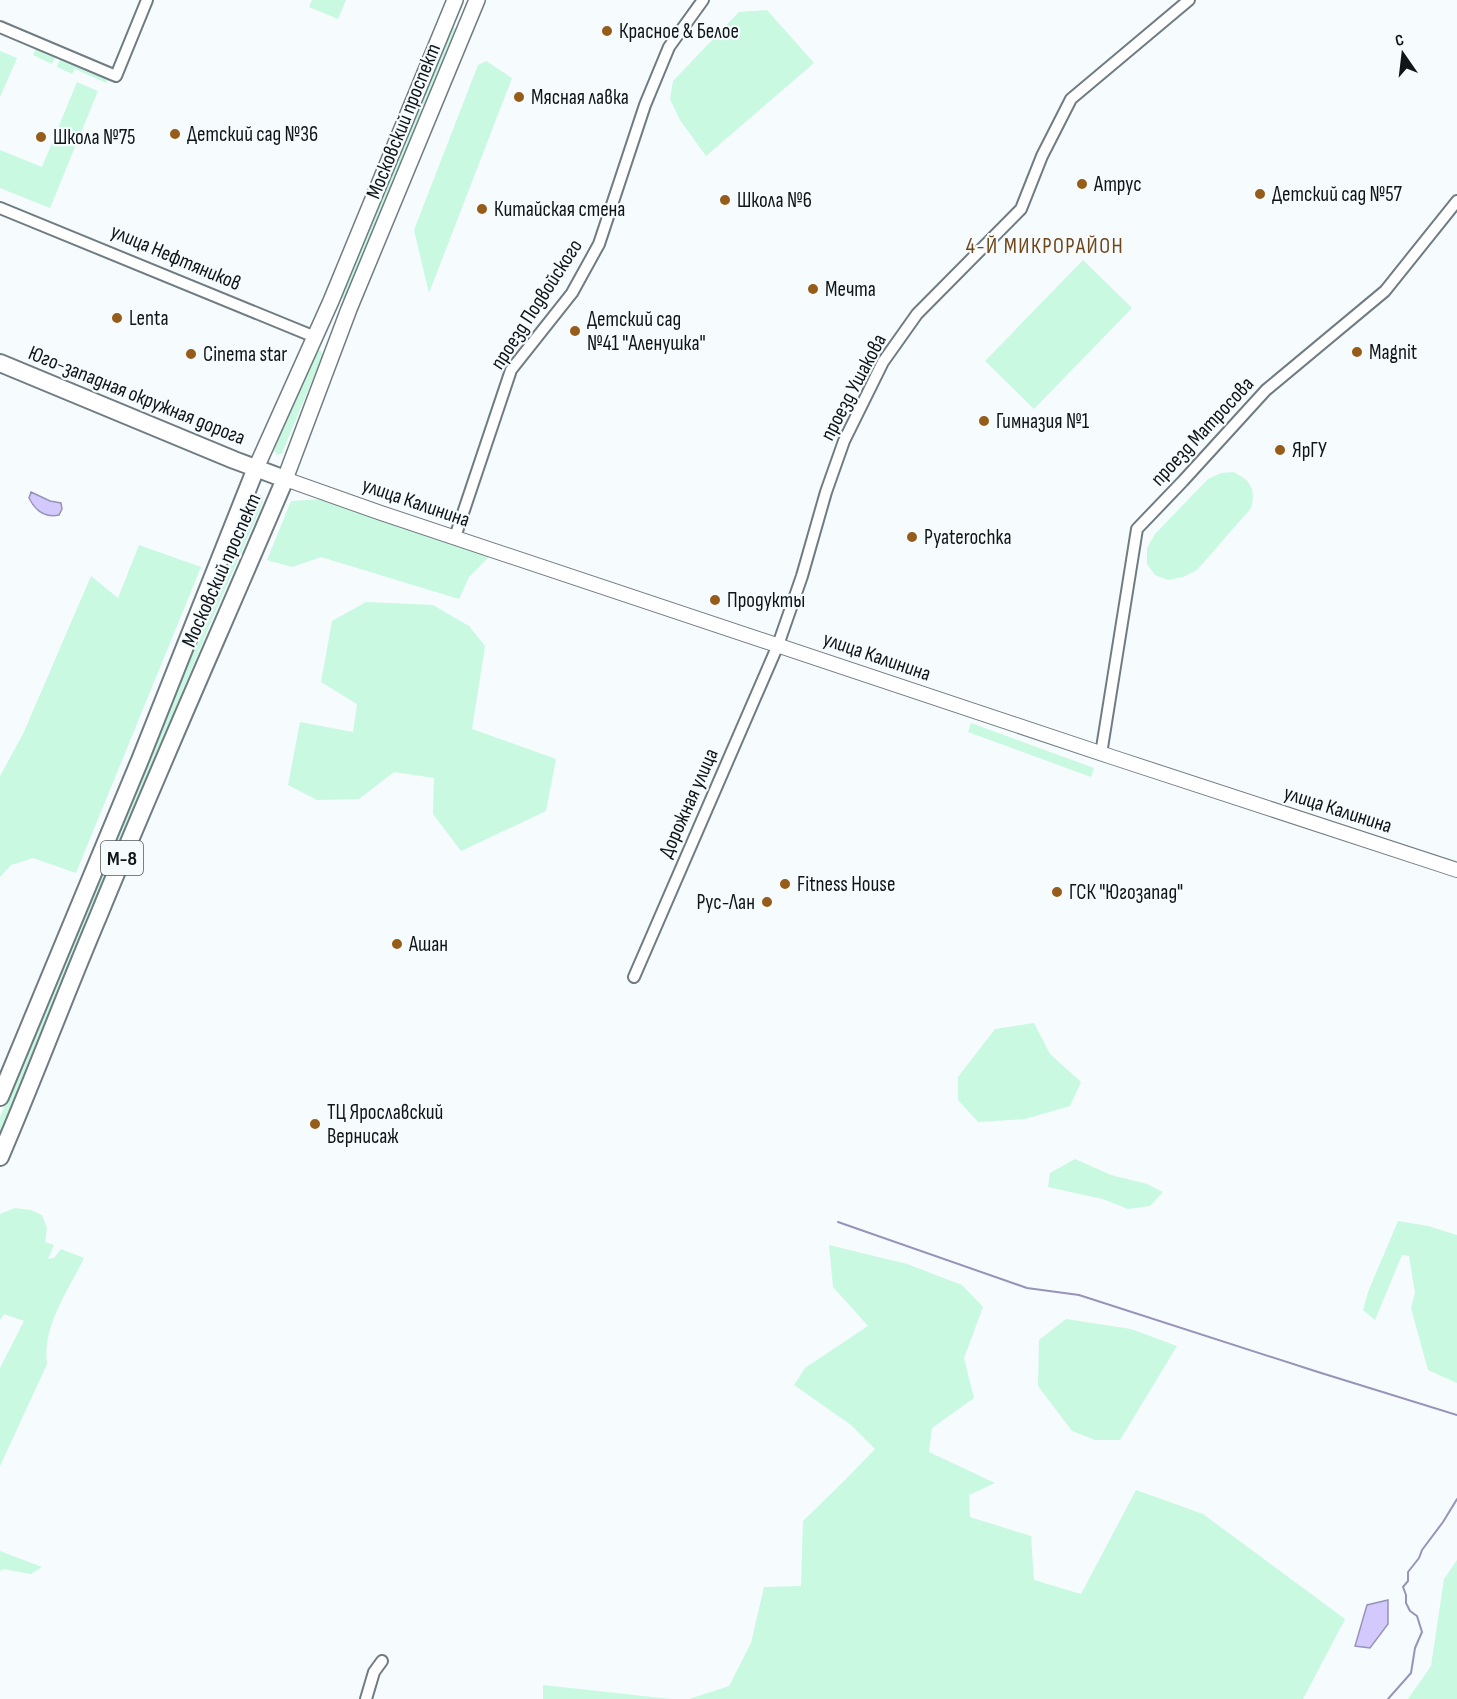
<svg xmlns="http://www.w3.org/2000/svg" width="1457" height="1699" font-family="'Sofia Sans Condensed',sans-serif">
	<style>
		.green { fill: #c9f9e1 }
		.water { fill: #d3c9fc; stroke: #9893b8; stroke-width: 1.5 }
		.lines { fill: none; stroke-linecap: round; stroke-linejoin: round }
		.stream { stroke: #9893b8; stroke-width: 2 }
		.minor-casing { stroke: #707c83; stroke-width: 14 }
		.secondary-casing { stroke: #707c83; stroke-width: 16 }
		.primary-casing { stroke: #707c83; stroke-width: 18 }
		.trunk-casing { stroke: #707c83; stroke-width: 20 }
		.minor { stroke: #fff; stroke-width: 10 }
		.secondary { stroke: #fff; stroke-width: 14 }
		.primary { stroke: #fff; stroke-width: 15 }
		.trunk { stroke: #fff; stroke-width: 16 }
		.poi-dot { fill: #965c19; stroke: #f6fbfe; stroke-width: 2 }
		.labels { text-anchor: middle; stroke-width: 4.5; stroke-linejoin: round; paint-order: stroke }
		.shield { fill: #f6fbfe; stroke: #555a5d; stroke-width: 1.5 }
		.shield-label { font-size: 20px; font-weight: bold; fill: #101518 }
		.poi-label { font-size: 21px; fill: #101518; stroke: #f6fbfe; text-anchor: start }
		.street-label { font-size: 21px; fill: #101518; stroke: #f6fbfe }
		.neighbourhood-label { font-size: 22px; letter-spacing: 1.5px; fill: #6f471b; stroke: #f6fbfe }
	</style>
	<rect width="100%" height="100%" fill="#f6fbfe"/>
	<path class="green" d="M 312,0 L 346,0 L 338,19 L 309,7 Z
		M 767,10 L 814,63 L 706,156 L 680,120 L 670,99 L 673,81 L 739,12 Z
		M 452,27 L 457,29 L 345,299 L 341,298 Z
		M 36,48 L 56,56 L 52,64 L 33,55 Z
		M 0,51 L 17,58 L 0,97 Z
		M 60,59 L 108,79 L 106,83 L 75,69 L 72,74 L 57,67 Z
		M 486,61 L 512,78 L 429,293 L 414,230 L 478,65 Z
		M 77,82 L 98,91 L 50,208 L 0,188 L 0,150 L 42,167 Z
		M 1083,260 L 1132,308 L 1034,409 L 985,361 Z
		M 320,350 L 323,354 L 282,453 L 277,455 L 274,450 L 316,352 Z
		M 1233,472 C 1251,480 1256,489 1251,508 L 1197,570 L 1183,577 L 1168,580 L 1155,575 L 1147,564 L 1147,548 L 1155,534 L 1208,479 L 1221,473 Z
		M 256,494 L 261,495 C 264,499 263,502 261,507 L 213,617 L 0,1137 L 0,1117 L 177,691 L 250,504 Z
		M 323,499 L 491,555 L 469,577 L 459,599 L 321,557 L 292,567 L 267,560 L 291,501 Z
		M 139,545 L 201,567 L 76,873 L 33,858 L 11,865 L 0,877 L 0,776 L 23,734 L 91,576 L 118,598 Z
		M 366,602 L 433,605 L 469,626 L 485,646 L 472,729 L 556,759 L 546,811 L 461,851 L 433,814 L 434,778 L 394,772 L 359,799 L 317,800 L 288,785 L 300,722 L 353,732 L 357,704 L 321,682 L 332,621 Z
		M 971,723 L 1094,768 L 1091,777 L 968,732 Z
		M 1034,1023 L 1050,1054 L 1081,1082 L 1070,1106 L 1025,1119 L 978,1122 L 958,1100 L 958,1077 L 995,1029 Z
		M 1075,1159 L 1111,1175 L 1147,1184 L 1163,1192 L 1150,1206 L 1128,1209 L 1103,1199 L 1048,1187 L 1050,1173 Z
		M 15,1208 L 31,1210 L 42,1215 L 47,1228 L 45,1242 L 54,1245 L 48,1259 L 54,1258 L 61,1249 L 84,1258 C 68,1291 42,1326 47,1364 L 0,1466 L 0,1368 L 24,1321 L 4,1314 L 0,1320 L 0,1214 Z
		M 1398,1221 L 1428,1226 L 1457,1235 L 1457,1383 L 1428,1370 L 1411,1308 L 1415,1293 L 1409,1256 L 1402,1255 L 1375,1320 L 1363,1310 L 1368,1292 Z
		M 829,1245 L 907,1264 L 962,1285 L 983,1307 L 964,1358 L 974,1398 L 932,1428 L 929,1452 L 995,1483 L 969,1495 L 970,1517 L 1031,1536 L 1034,1580 L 1081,1594 L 1136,1490 L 1203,1514 L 1345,1619 L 1303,1699 L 689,1699 L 729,1686 L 751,1643 L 764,1587 L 801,1586 L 803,1521 L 845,1480 L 875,1449 L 851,1425 L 794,1385 L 805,1368 L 868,1326 L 833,1287 Z
		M 1066,1319 L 1131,1329 L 1177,1346 L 1120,1440 L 1095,1440 L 1072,1431 L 1038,1386 L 1039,1340 Z
		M 0,1551 L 42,1567 L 31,1574 L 3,1569 L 0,1571 Z
		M 1457,1560 L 1457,1699 L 1408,1699 L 1431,1666 L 1444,1579 Z
		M 543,1685 L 671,1699 L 543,1699 Z"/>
	<path class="water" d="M 31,492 L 50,501 L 61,503 L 62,509 L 59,515 C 45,518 35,510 29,498 Z
		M 1388,1600 L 1388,1624 L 1370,1648 L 1355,1646 L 1367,1605 Z"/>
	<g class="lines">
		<path class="stream" d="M 838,1222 L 1027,1288 L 1079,1295 L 1318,1372 L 1457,1415
			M 1388,1699 L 1411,1673 L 1415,1648 L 1422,1632 L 1417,1616 L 1410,1611 L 1406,1603 L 1406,1595 L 1403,1587 L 1408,1581 L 1408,1572 L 1419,1558 L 1422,1550 L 1443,1522 L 1457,1499"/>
		<g class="minor-casing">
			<path id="minor" d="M 0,27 L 116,76 L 147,0
				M 0,208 L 315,337
				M 455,537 L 511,370 L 572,293 L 599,244 L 645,105 L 669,47 L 703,0
				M 1101,754 L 1137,529 L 1183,481 L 1266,390 L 1385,291 L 1457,201
				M 634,977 L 778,645 L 802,576 L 826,492 L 844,441 L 883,362 L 917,314 L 1021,209 L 1042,156 L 1071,99 L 1189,0
				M 366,1699 L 374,1672 L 382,1661"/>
		</g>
		<g class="secondary-casing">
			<path id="secondary" d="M 285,479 L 381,513 L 1112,757 L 1457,870"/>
		</g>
		<g class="primary-casing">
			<path id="primary" d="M 256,468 L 331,301 L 455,0
				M 285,479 L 349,309 L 477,0"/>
		</g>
		<g class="trunk-casing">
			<path id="trunk" d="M 0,363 L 234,460 L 285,479 C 223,625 158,770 98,917 C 64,997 34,1078 0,1157
				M 0,1097 L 140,760 L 256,468"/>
		</g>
		<use href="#minor" class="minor"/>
		<use href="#secondary" class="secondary"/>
		<use href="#primary" class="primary"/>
		<use href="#trunk" class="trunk"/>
	</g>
	<g class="poi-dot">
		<circle cx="607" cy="31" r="6"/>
		<circle cx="519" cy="97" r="6"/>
		<circle cx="175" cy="134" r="6"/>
		<circle cx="41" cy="137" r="6"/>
		<circle cx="1082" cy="184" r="6"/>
		<circle cx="1260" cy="194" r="6"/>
		<circle cx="725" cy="200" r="6"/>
		<circle cx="482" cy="209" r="6"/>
		<circle cx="813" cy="289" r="6"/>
		<circle cx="117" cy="318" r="6"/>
		<circle cx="575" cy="331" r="6"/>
		<circle cx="1357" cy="352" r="6"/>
		<circle cx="191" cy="354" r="6"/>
		<circle cx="984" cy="421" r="6"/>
		<circle cx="1280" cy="450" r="6"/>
		<circle cx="912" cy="537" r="6"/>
		<circle cx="715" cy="600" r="6"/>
		<circle cx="785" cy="884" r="6"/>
		<circle cx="1057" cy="892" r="6"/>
		<circle cx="767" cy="902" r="6"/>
		<circle cx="397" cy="944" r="6"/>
		<circle cx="315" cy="1124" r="6"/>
	</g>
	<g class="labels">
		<rect class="shield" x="101" y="841" width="42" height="34" rx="4.5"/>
		<g class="shield-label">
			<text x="122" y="865">М-8</text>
		</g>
		<g class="poi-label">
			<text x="619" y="38">Красное &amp; Белое</text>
			<text x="531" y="104">Мясная лавка</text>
			<text x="187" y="141">Детский сад №36</text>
			<text x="53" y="144">Школа №75</text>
			<text x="1094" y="191">Атрус</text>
			<text x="1272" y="201">Детский сад №57</text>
			<text x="737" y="207">Школа №6</text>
			<text x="494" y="216">Китайская стена</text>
			<text x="825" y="296">Мечта</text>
			<text x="129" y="325">Lenta</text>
			<text x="587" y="326">Детский сад<tspan x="587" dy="24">№41 "Аленушка"</tspan></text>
			<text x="1369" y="359">Magnit</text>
			<text x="203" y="361">Cinema star</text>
			<text x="996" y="428">Гимназия №1</text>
			<text x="1292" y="457">ЯрГУ</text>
			<text x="924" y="544">Pyaterochka</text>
			<text x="727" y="607">Продукты</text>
			<text x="797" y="891">Fitness House</text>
			<text x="1069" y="899">ГСК "Югозапад"</text>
			<text x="755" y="909" text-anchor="end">Рус-Лан</text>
			<text x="409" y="951">Ашан</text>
			<text x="327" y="1119">ТЦ Ярославский<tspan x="327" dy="24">Вернисаж</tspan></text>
		</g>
		<g class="street-label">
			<text transform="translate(403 121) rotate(-68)" y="7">Московский проспект</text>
			<text transform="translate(176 257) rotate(23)" y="7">улица Нефтяников</text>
			<text transform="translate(536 304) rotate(-57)" y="7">проезд Подвойского</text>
			<text transform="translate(853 387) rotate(-62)" y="7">проезд Ушакова</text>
			<text transform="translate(137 395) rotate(22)" y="7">Юго-западная окружная дорога</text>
			<text transform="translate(1202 431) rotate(-47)" y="7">проезд Матросова</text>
			<text transform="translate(416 502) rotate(19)" y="7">улица Калинина</text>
			<text transform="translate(221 570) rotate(-66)" y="7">Московский проспект</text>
			<text transform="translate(877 656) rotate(19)" y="7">улица Калинина</text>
			<text transform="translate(688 803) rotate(-66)" y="7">Дорожная улица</text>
			<text transform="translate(1338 809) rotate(18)" y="7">улица Калинина</text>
		</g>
		<g class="neighbourhood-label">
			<text x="1045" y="253">4-Й МИКРОРАЙОН</text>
		</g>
	</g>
	<g transform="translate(1403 54) rotate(346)" stroke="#f6fbfe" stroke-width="4.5" paint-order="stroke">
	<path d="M0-4.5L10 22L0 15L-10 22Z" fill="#101518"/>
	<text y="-9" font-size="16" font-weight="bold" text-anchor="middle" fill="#101518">С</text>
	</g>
</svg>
